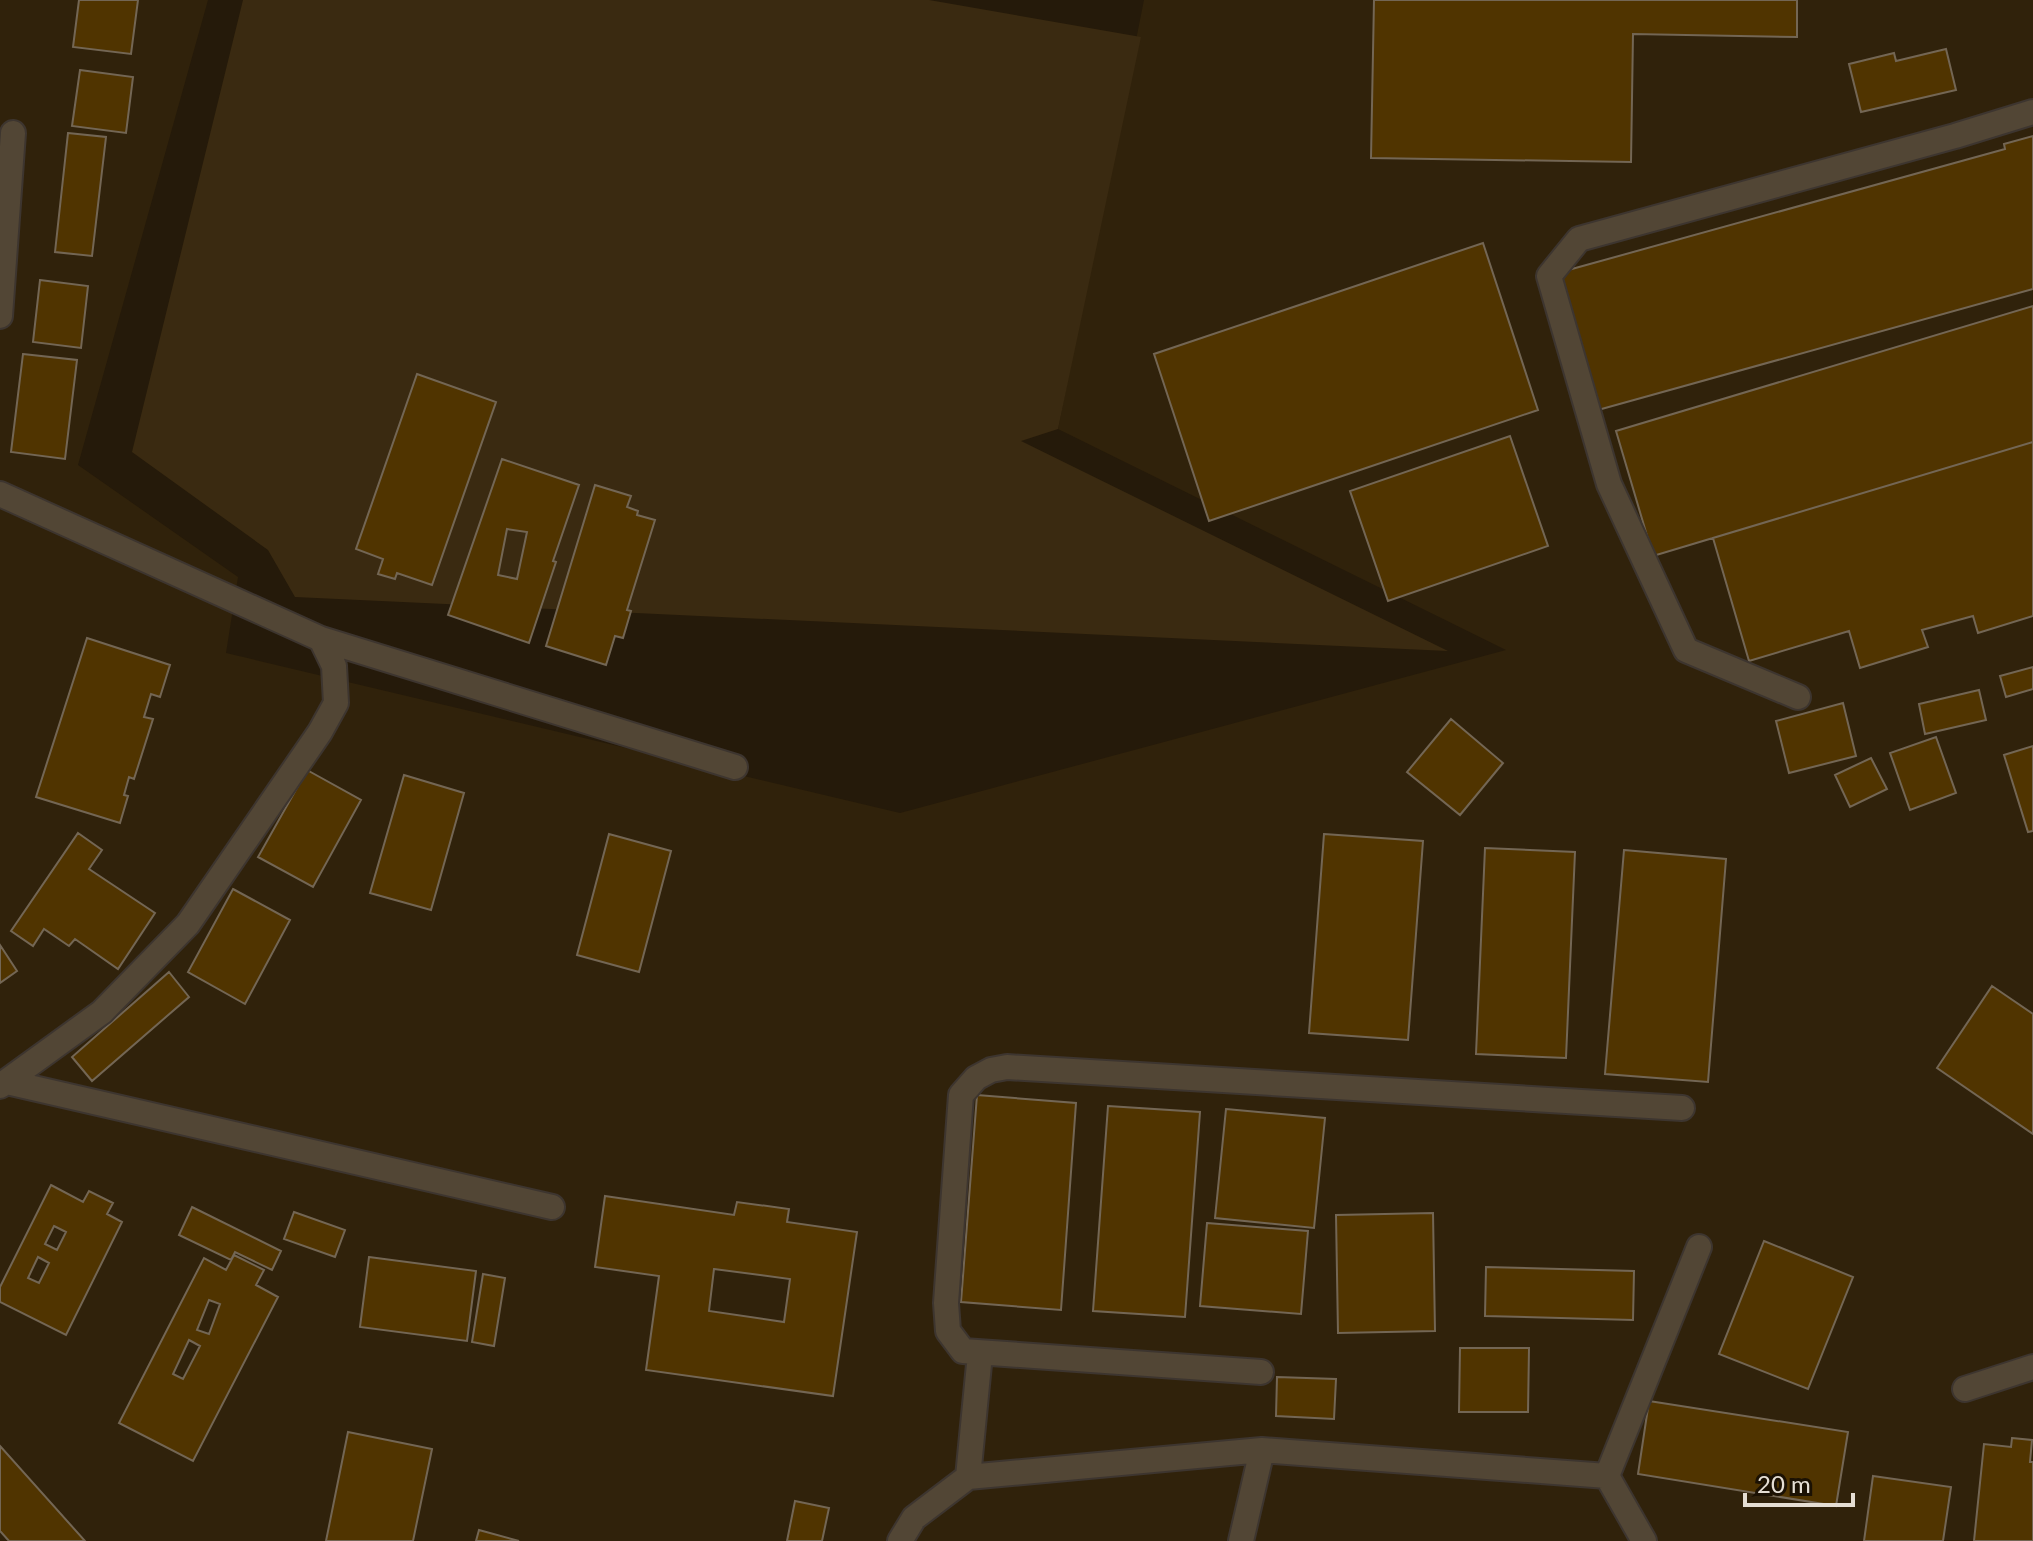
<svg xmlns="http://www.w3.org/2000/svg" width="2033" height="1541" font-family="Lato,sans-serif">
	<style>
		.built { fill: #30220b }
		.green { fill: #3a2a11 }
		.building { fill: #503400; stroke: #736654; stroke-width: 2; fill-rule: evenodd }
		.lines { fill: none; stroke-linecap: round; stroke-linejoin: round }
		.minor-casing { stroke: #3d352f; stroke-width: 28 }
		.minor { stroke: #524635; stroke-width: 24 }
	</style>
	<rect width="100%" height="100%" fill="#251a0a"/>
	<path class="built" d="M 0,0 L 208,0 L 78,465 L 238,577 L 226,653 L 900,813 L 1506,650 L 1058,429 L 1144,0 L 2033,0 L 2033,1541 L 0,1541 Z"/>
	<path class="green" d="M 243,0 L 929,0 L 1141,37 L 1058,429 L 1021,441 L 1448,651 L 295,597 L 268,550 L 132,452 Z"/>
	<path class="building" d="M 79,0 L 138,0 L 131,54 L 73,47 Z
		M 1374,0 L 1797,0 L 1797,37 L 1633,34 L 1631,162 L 1371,158 Z
		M 1946,49 L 1956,90 L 1861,112 L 1849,64 L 1894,53 L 1896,61 Z
		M 80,70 L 133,77 L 126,133 L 72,126 Z
		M 68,133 L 106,137 L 92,256 L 55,252 Z
		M 2033,136 L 2033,289 L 1598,410 L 1561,272 L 2005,149 L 2004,144 Z
		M 1483,243 L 1538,410 L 1209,521 L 1154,354 Z
		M 40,280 L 88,286 L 81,348 L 33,342 Z
		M 2033,306 L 2033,442 L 1653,556 L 1616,431 Z
		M 23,354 L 77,360 L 65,459 L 11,452 Z
		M 417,374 L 496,402 L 432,585 L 397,573 L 395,579 L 378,574 L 383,559 L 356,549 Z
		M 1510,436 L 1548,546 L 1388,601 L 1350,491 Z
		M 2033,442 L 2033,616 L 1978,633 L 1973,616 L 1922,630 L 1928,647 L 1860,668 L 1849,631 L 1749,661 L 1713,538 Z
		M 502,459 L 579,485 L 553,561 L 556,562 L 529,643 L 448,615 ZM 507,529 L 527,532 L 517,579 L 498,575 Z
		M 595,485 L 631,496 L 627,507 L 638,511 L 637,515 L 655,520 L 627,610 L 631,611 L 623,638 L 615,636 L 606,665 L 546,646 Z
		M 87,638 L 170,665 L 160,697 L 151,694 L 144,717 L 153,719 L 134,779 L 129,777 L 124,795 L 128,796 L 120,823 L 36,797 Z
		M 2033,667 L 2033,689 L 2006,697 L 2000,676 Z
		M 1979,690 L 1986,720 L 1925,734 L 1919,704 Z
		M 1843,703 L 1856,756 L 1789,773 L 1776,721 Z
		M 1451,719 L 1503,763 L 1460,815 L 1407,772 Z
		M 1936,737 L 1956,793 L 1910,810 L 1890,753 Z
		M 2033,746 L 2033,831 L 2028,832 L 2004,755 Z
		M 1871,758 L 1887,789 L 1850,807 L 1835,775 Z
		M 307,770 L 361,800 L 313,887 L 258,857 Z
		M 404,775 L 464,793 L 431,910 L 370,893 Z
		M 78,833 L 102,850 L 89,869 L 155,913 L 118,969 L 75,939 L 69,946 L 44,929 L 33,946 L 11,931 Z
		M 609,834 L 671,851 L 639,972 L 577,955 Z
		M 1324,834 L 1423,841 L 1408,1040 L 1309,1033 Z
		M 1485,848 L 1575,852 L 1566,1058 L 1476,1054 Z
		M 1624,850 L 1726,859 L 1708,1082 L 1605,1074 Z
		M 233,889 L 290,920 L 245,1004 L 188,972 Z
		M 0,945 L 17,971 L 0,983 Z
		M 169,972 L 189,997 L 92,1081 L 72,1057 Z
		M 1992,986 L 2033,1014 L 2033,1134 L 1937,1068 Z
		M 977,1095 L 1076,1103 L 1061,1310 L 961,1302 Z
		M 1108,1106 L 1200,1112 L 1185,1317 L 1093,1311 Z
		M 1226,1109 L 1325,1118 L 1314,1228 L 1215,1218 Z
		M 51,1185 L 83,1202 L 89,1191 L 113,1203 L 107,1214 L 122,1222 L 66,1335 L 0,1302 L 0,1287 ZM 54,1226 L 66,1232 L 57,1250 L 45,1244 ZM 38,1257 L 49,1263 L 39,1283 L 28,1278 Z
		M 605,1196 L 734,1215 L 737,1202 L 789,1209 L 787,1222 L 857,1232 L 833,1396 L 646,1370 L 659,1276 L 595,1267 ZM 714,1269 L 790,1279 L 784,1322 L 709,1311 Z
		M 192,1207 L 281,1251 L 272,1270 L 235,1252 L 231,1260 L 179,1235 Z
		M 294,1212 L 345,1230 L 335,1257 L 284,1239 Z
		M 1433,1213 L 1435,1331 L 1338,1333 L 1336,1215 Z
		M 1207,1223 L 1308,1231 L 1301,1314 L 1200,1306 Z
		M 1764,1241 L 1853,1277 L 1808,1389 L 1719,1354 Z
		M 234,1255 L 264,1270 L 256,1285 L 278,1297 L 193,1461 L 119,1423 L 204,1258 L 226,1270 ZM 209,1300 L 220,1304 L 209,1334 L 197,1330 ZM 189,1340 L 200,1346 L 183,1379 L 173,1374 Z
		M 369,1257 L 476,1271 L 467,1341 L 360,1327 Z
		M 1486,1267 L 1634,1271 L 1633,1320 L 1485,1316 Z
		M 483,1274 L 505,1278 L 494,1346 L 472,1342 Z
		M 1460,1348 L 1529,1348 L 1528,1412 L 1459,1412 Z
		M 1277,1377 L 1336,1379 L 1334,1419 L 1276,1416 Z
		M 1649,1401 L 1848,1432 L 1836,1506 L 1638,1474 Z
		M 348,1432 L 432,1449 L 413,1541 L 326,1541 Z
		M 2012,1438 L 2032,1440 L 2030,1462 L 2033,1462 L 2033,1541 L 1974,1541 L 1984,1444 L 2011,1447 Z
		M 0,1446 L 85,1541 L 9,1541 L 0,1531 Z
		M 1873,1476 L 1951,1487 L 1943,1541 L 1864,1541 Z
		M 795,1501 L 829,1508 L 822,1541 L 787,1541 Z
		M 479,1530 L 519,1541 L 476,1541 Z"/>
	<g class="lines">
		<g class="minor-casing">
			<path id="minor" d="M 0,316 L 13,133
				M 0,494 L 321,639 L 735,767
				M 1798,697 L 1686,650 L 1609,484 L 1549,276 L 1579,239 L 1955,136 L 2033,112
				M 7,1082 L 552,1207
				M 0,1086 L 102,1012 L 188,924 L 320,732 L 336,703 L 334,666 L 321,639
				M 1261,1372 L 963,1351 L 948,1331 L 946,1303 L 961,1095 L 976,1078 L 991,1070 L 1007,1067 L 1682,1108
				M 1965,1389 L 2033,1367
				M 1607,1476 L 1699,1247
				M 968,1477 L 980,1354
				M 900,1541 L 914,1518 L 968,1477 L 1262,1450 L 1607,1476 L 1644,1541
				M 1241,1541 L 1262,1450"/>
		</g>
		<use href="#minor" class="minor"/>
	</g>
	<path d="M1745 1493v12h108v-12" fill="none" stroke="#e5ded4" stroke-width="4"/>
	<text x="1757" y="1493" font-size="24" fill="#e5ded4" stroke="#1b1103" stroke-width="6" paint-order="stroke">20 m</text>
</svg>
